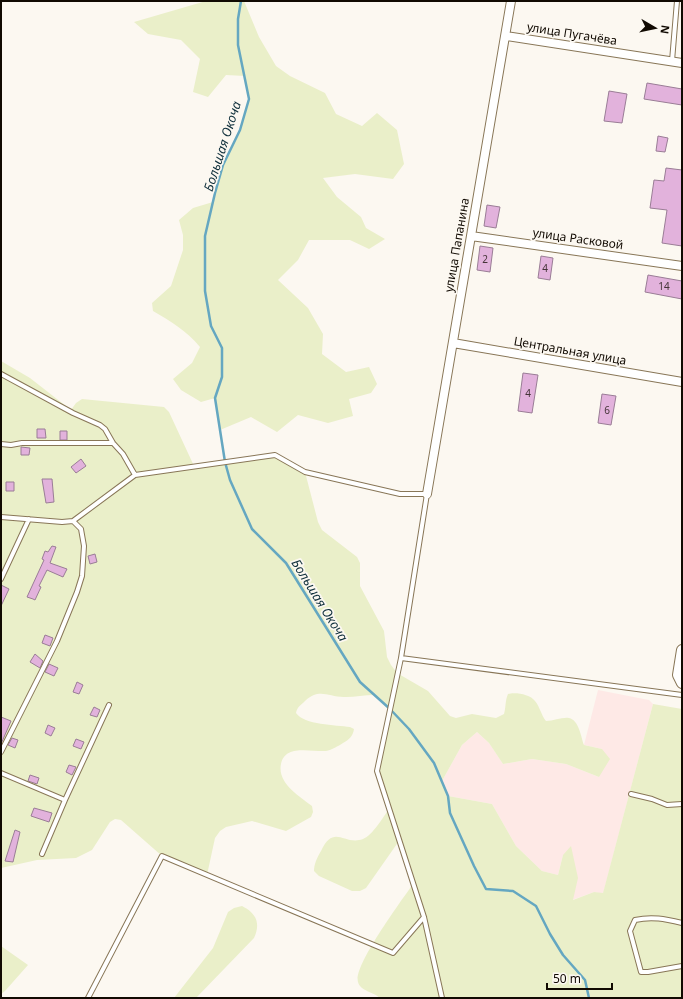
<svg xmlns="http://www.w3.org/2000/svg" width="683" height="999" font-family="'Noto Sans',sans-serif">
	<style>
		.industrial { fill: #fee9e6 }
		.green { fill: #eaefc9 }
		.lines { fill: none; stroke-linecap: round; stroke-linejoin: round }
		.stream { stroke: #65a7c1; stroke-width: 2.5 }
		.building { fill: #e2b2dc; stroke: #9a7d96 }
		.service-casing { stroke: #887657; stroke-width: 6 }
		.minor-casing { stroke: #887657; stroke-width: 10 }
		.tertiary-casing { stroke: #887657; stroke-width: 12 }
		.service { stroke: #fff; stroke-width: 4 }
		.minor { stroke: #fff; stroke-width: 8 }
		.tertiary { stroke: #fff; stroke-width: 10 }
		.labels { text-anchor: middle; stroke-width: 3.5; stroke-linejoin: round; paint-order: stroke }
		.number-label { font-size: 10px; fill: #453438 }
		.street-label { font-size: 12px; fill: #110a02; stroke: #fcf8f1 }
		.water-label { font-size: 13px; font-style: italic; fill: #10303c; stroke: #fcf8f1 }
	</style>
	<rect width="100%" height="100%" fill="#fcf8f1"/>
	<path class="industrial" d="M 598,690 L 649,700 L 653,704 L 603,894 L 594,892 L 572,900 L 563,855 L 558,875 L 542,871 L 516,846 L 492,804 L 448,796 L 442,781 L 462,745 L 477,732 L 489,743 L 503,764 L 532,759 L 566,764 L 599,777 L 602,749 L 584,745 Z"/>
	<path class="green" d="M 206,1 L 244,1 L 259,37 L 276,66 L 290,76 L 325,93 L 336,114 L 362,126 L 377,113 L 397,130 L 404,164 L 393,179 L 355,174 L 323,178 L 337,197 L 361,217 L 366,228 L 385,239 L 369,249 L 350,240 L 309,240 L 298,260 L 278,280 L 308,308 L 323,334 L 322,354 L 346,372 L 369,367 L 377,384 L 371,393 L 349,399 L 353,416 L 328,423 L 298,415 L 277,432 L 251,417 L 220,430 L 215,398 L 201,402 L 181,390 L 173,379 L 192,363 L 200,347 C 187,331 170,321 153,311 L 152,303 L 171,286 L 183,250 L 183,235 L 179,220 L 193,208 L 213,202 L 223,165 L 240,130 L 249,99 L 245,76 L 226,75 L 208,97 L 193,92 L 200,59 L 181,40 L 148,34 L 134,22 Z
		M 1,361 L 30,378 L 71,410 L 76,403 L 82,399 L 164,407 L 169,412 L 194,466 L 275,455 L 305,472 L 318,522 L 322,530 L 357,557 L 360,563 L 360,586 L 384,631 L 387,657 L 391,665 L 397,673 L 428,691 L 450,716 L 456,718 L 472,714 L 496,718 L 504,714 C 506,707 505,701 508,694 C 515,692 530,694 535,701 C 540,707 541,715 546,721 C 554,721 562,717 569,718 C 579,720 581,737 584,745 L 602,749 L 610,759 L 599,777 L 566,764 L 532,759 L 503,764 L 489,743 L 477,732 L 462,745 L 442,781 L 448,796 L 492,804 L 516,846 L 542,871 L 558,875 L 563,855 L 571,846 L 578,878 L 573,900 L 594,892 L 603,893 L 653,704 L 682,709 L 682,998 L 380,998 C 374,992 360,991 358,982 C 353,966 402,900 413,884 L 399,841 L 366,888 L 360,891 L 352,891 L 319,876 L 314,871 C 314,864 317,858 321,851 C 334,823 344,846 363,839 C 373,835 383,817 389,809 L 377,771 L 390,709 L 374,695 C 365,695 355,697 346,697 C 329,698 320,687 305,701 C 301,705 297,707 296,713 C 304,725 336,725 350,727 L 354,729 C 353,736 349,740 343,743 C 338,746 332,750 326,751 C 311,752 285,744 281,764 C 277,783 299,796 312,806 L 313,812 L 311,817 L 286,831 L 252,821 L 226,827 L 220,831 L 215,838 L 207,875 L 162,856 L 121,820 L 115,819 L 110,822 L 92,850 L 76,858 L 37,860 L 1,868 Z
		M 242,906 C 256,913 261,923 254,938 L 196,998 L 174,998 L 213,948 L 228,912 L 234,908 Z
		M 1,946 L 28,965 L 5,991 L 1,994 Z"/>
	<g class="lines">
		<path class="stream" d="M 241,1 L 238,19 L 238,45 L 249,99 L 240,130 L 223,165 L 215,193 L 205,236 L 205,291 L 211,326 L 222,348 L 222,377 L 215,398 L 225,462 L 230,480 L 252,529 L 286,563 L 360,682 L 390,709 L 409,729 L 434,763 L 448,796 L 450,813 L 474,866 L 486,889 L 513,891 L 536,906 L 550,934 L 563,955 L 585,980 L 589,998"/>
	</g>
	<path class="building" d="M 647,83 L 682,89 L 682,105 L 644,99 Z
		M 609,91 L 627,94 L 622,123 L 604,121 Z
		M 658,136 L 668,138 L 665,152 L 656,151 Z
		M 666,168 L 682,170 L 682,246 L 662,243 L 667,210 L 650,208 L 654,180 L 664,181 Z
		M 487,205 L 500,207 L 496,228 L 484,226 Z
		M 480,246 L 493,248 L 490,272 L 477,270 Z
		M 541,256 L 553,258 L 550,280 L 538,278 Z
		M 648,275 L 682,281 L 682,299 L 645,292 Z
		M 523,373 L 538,375 L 532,413 L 518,411 Z
		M 602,394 L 616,396 L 611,425 L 598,423 Z
		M 37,429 L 45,429 L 46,438 L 37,438 Z
		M 60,431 L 67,431 L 67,440 L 60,440 Z
		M 21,447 L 30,448 L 29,455 L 21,455 Z
		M 81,459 L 86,466 L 76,473 L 71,467 Z
		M 42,479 L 52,479 L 54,502 L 46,503 Z
		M 6,482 L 14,482 L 14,491 L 6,491 Z
		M 52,546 L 56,547 L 50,563 L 67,569 L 63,577 L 47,570 L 39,586 L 41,587 L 35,600 L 33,599 L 27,597 L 44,560 L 42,559 L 45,551 L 48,552 Z
		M 95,554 L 97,562 L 90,564 L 88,556 Z
		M 1,585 L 9,589 L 1,606 Z
		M 45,635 L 53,638 L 50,646 L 42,643 Z
		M 35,654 L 43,661 L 40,668 L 30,662 Z
		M 49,664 L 58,668 L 54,676 L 45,672 Z
		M 77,682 L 83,685 L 79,694 L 73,692 Z
		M 94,707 L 100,710 L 97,717 L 90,715 Z
		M 1,717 L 11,721 L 1,744 Z
		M 48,725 L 55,728 L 51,736 L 45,733 Z
		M 12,738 L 18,740 L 15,748 L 8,745 Z
		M 76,739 L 84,742 L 81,749 L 73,746 Z
		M 69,765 L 76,767 L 72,775 L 66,772 Z
		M 30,775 L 39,778 L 37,784 L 28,781 Z
		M 34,808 L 52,813 L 49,822 L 31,816 Z
		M 15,830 L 20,832 L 13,862 L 5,861 Z"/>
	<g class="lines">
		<g class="service-casing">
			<path id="service" d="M 672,61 L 677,1
				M 1,374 L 73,413 L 100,425 L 105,429 L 113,443 L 123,454 L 135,475
				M 1,444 L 11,445 L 22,443 L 113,443
				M 1,517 L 62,522 L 73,521 L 135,475 L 275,455 L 305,472 L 400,494 L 427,494 L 401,658 L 682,695
				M 1,579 L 29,519
				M 401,658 L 377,771 L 424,917 L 442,998
				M 1,752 L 57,641 L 77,592 L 82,576 L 84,546 L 81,529 L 73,521
				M 1,773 L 65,800
				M 631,794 L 652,799 L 667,805 L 682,804
				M 42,854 L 65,800 L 109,705
				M 682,923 C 665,919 652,916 635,920 L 630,931 L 641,972 L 648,972 L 682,966
				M 88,998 L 162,856 L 393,953 L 424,917"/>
		</g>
		<g class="minor-casing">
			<path id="minor" d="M 506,36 L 682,63
				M 471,236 L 682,266
				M 453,343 L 682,382
				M 427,494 L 511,1"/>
		</g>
		<g class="tertiary-casing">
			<path id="tertiary" d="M 682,650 L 678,675 L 682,683"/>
		</g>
		<use href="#service" class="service"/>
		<use href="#minor" class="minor"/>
		<use href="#tertiary" class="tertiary"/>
	</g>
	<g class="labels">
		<g class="number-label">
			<text x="485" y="263">2</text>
			<text x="545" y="272">4</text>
			<text x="664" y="290">14</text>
			<text x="528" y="397">4</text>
			<text x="607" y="414">6</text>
		</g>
		<g class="street-label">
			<text transform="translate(572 34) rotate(9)" y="4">улица Пугачёва</text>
			<text transform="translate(578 239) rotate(8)" y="4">улица Расковой</text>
			<text transform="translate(457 245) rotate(-80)" y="4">улица Папанина</text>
			<text transform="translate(570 351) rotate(10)" y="4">Центральная улица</text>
		</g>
		<g class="water-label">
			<text transform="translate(222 146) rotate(-72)" y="5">Большая Окоча</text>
			<text transform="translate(320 600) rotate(58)" y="5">Большая Окоча</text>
		</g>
	</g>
	<rect width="683" height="999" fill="none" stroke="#110a02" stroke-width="4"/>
	<g transform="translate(655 28) rotate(99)" stroke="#fcf8f1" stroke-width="3" paint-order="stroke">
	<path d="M0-3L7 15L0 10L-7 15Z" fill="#110a02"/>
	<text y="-6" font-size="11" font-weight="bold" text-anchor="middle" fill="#110a02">N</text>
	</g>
	<path d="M547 983v6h65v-6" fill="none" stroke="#110a02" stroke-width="2"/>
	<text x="553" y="983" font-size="12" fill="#110a02" stroke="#fcf8f1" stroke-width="3" paint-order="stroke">50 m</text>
</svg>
